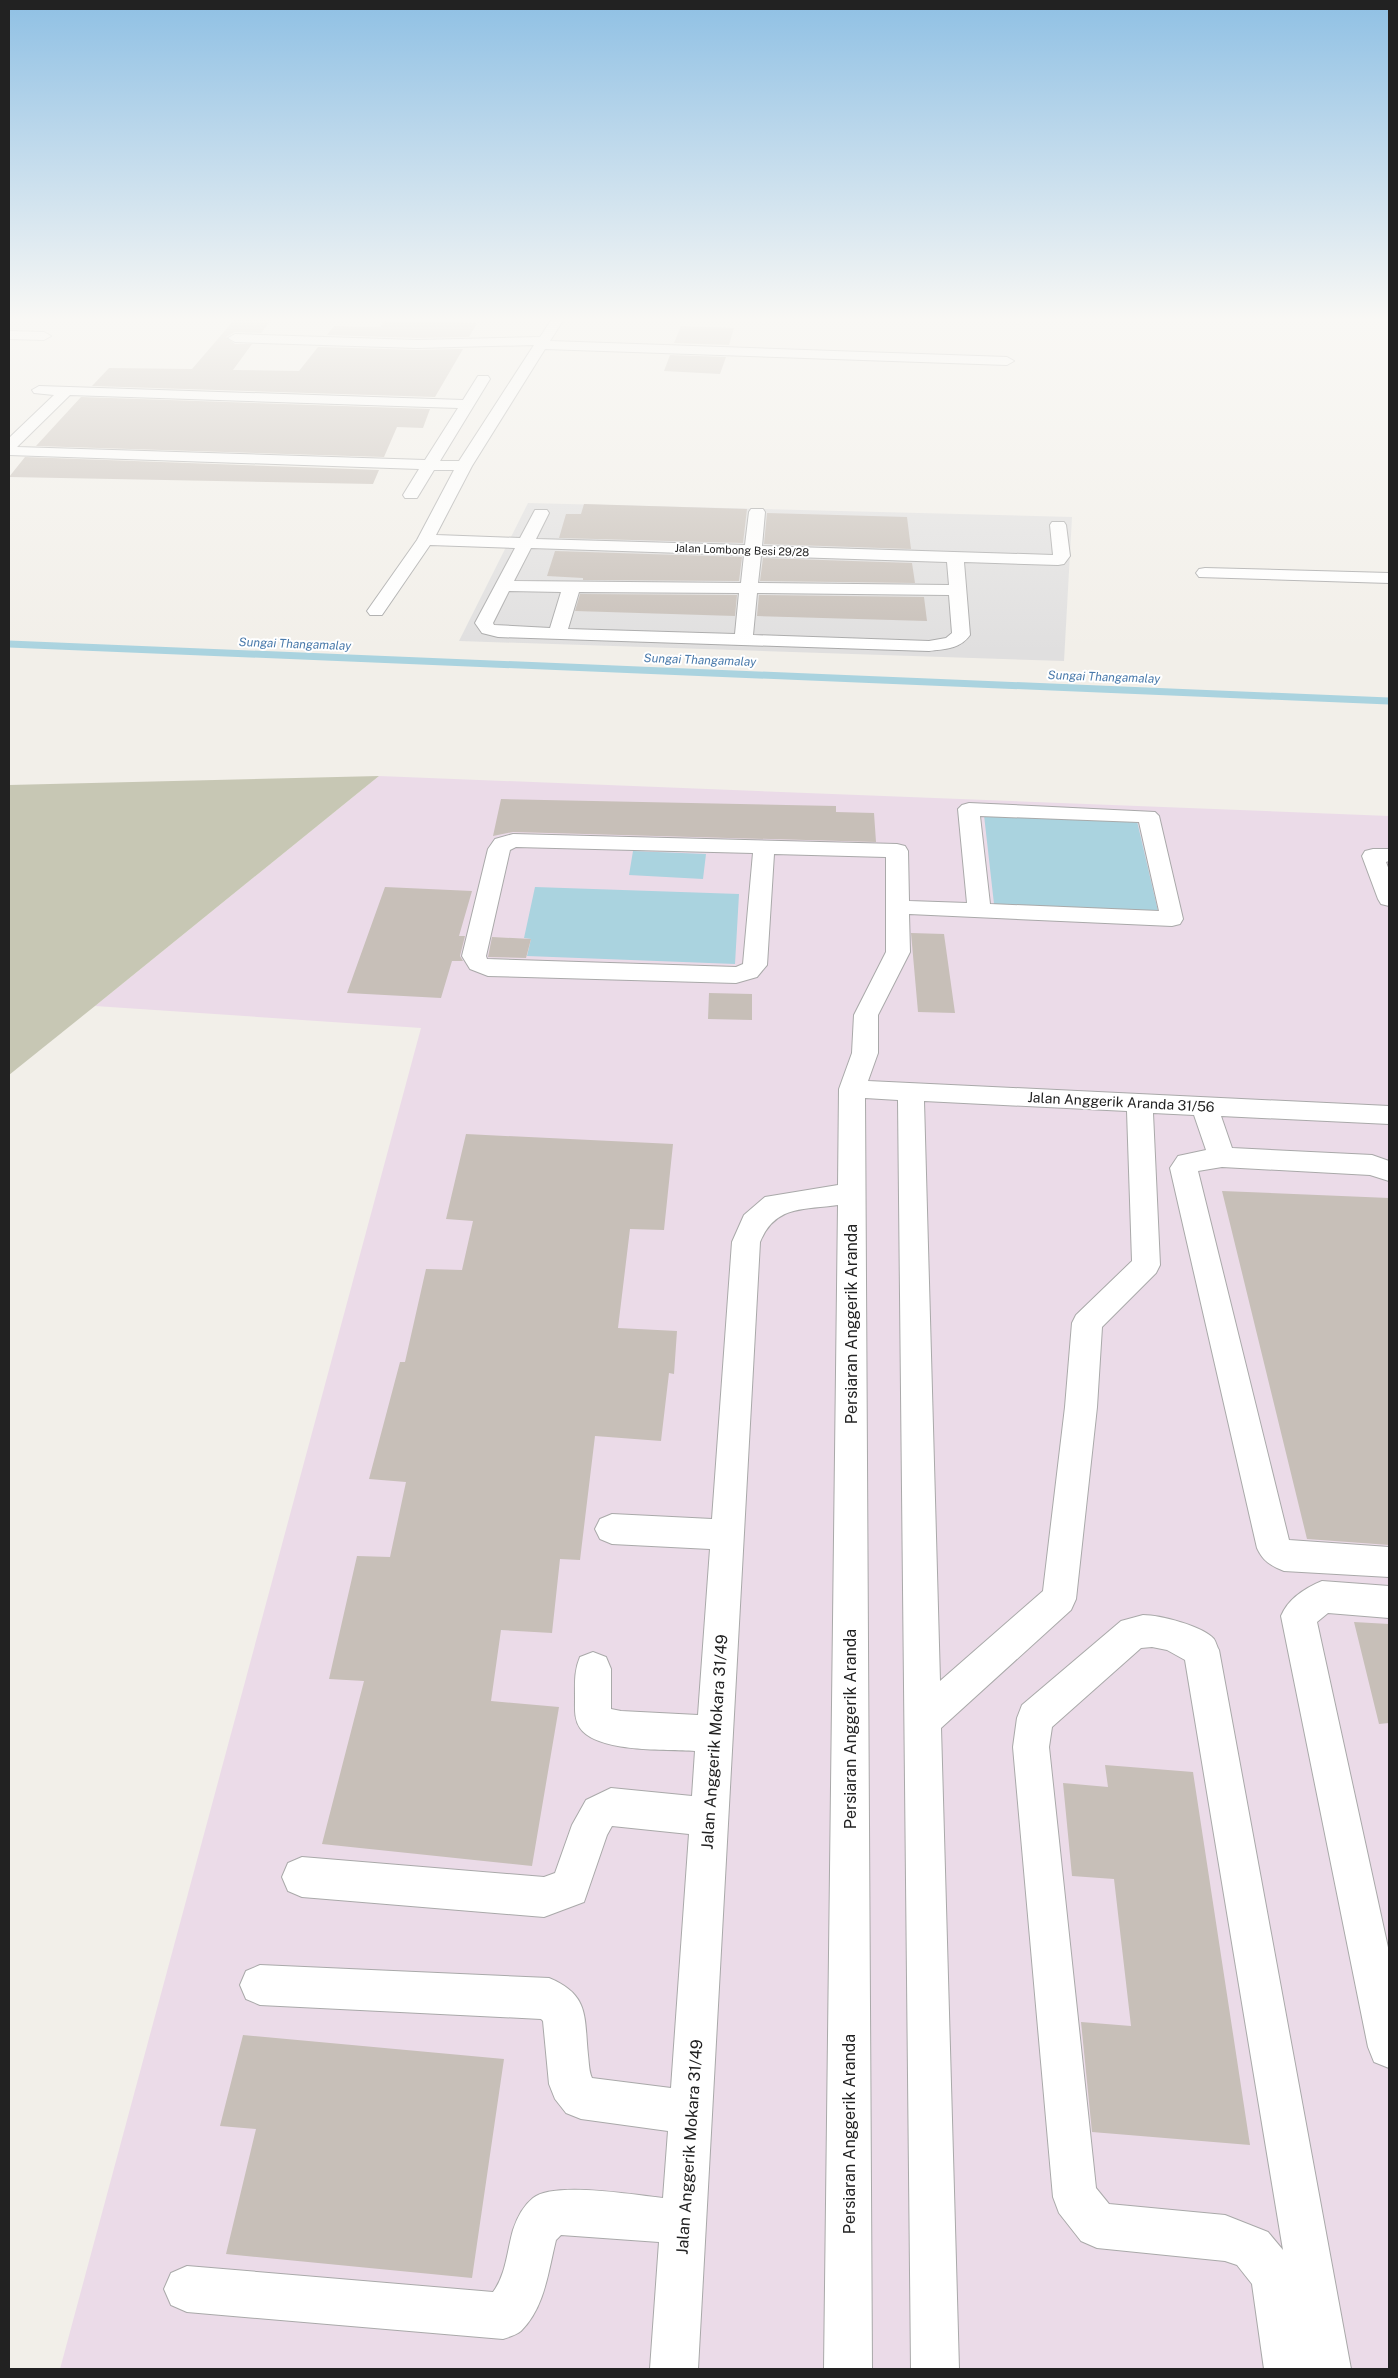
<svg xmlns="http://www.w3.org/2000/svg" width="1398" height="2378" font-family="'Public Sans',sans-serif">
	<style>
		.residential { fill: #e0dfdf }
		.industrial { fill: #ebdbe8 }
		.construction { fill: #c7c7b4 }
		.water { fill: #aad3df }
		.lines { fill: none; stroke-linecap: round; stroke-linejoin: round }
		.stream { stroke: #aad3df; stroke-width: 7 }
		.building { fill: #c7bfb8 }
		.minor-casing { stroke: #a9a9a9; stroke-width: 2 }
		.minor { fill: #fff; fill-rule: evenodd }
		.labels { text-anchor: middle; stroke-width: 4; stroke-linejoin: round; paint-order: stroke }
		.far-street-label { font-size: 11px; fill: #222; stroke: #fff }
		.far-water-label { font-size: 12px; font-style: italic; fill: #4a7aab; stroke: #fff }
		.street-label { font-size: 14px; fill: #222; stroke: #fff }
		.near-street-label { font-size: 16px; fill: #222; stroke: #fff }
	</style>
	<rect width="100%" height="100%" fill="#f2efe9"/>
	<path class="residential" d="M 528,503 L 1072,517 L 1064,661 L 459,641 Z"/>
	<path class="industrial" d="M 379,776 L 1389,816 L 1389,2369 L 60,2369 L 421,1028 L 95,1006 Z"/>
	<path class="construction" d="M 379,776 L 95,1006 L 9,1075 L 9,785 Z"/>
	<path class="water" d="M 984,815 L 1137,821 L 1158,911 L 994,904 Z
		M 633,851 L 706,854 L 703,879 L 629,875 Z
		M 535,887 L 739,894 L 735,964 L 527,956 L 531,939 L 524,938 Z"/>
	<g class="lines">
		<path class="stream" d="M 9,644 L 1389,701"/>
	</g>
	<path class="building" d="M 235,319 L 272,319 L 261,333 L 235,332 L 226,337 L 235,344 L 252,344 L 233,370 L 299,371 L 318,347 L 417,350 L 463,349 L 435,397 L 92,386 L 109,368 L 192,369 Z
		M 384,321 L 477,323 L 469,337 L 417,338 L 327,335 L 334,326 L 380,327 Z
		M 681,326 L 734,328 L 729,345 L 674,343 Z
		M 670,355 L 726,357 L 720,374 L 664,371 Z
		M 81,397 L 430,409 L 423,428 L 397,427 L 384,457 L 36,446 Z
		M 25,457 L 379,470 L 373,484 L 9,477 Z
		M 584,504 L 747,509 L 743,543 L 559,538 L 566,514 L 581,514 Z
		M 767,513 L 907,517 L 911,549 L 764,544 Z
		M 555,551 L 742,557 L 739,581 L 583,580 L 583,578 L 547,576 Z
		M 763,558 L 912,563 L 915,583 L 760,581 Z
		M 580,594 L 737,595 L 735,616 L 575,611 Z
		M 759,595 L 924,597 L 927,621 L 757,616 Z
		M 501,799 L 836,806 L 836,812 L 874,813 L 876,842 L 513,832 L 493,836 Z
		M 385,887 L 472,891 L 459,936 L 465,936 L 460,956 L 463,961 L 452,961 L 441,998 L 347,993 Z
		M 911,933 L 944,934 L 955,1013 L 918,1012 Z
		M 492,937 L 531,939 L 526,958 L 488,957 Z
		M 709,993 L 752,994 L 752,1020 L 708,1019 Z
		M 466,1134 L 673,1144 L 664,1230 L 630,1229 L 618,1328 L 677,1331 L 674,1374 L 669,1373 L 661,1441 L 595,1436 L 580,1560 L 560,1559 L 552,1633 L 501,1630 L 491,1701 L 559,1707 L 532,1866 L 322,1844 L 364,1681 L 329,1679 L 357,1556 L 390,1557 L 406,1482 L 369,1479 L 400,1362 L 405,1362 L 426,1269 L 462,1270 L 473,1221 L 446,1219 Z
		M 1222,1191 L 1389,1198 L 1389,1545 L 1307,1539 Z
		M 1354,1622 L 1389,1624 L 1389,1723 L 1379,1724 Z
		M 1105,1765 L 1193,1772 L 1250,2145 L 1092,2132 L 1081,2022 L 1131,2026 L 1114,1879 L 1072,1876 L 1063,1783 L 1108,1787 Z
		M 243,2035 L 504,2059 L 472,2278 L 226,2254 L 256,2129 L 220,2126 Z"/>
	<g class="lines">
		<g class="minor-casing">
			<path id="minor" d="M 552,319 L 564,319 L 550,341 L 1007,357 L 1014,361 L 1007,365 L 545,349 L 472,466 L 436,535 L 520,538 L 535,510 L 547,510 L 549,513 L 536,539 L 745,545 L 749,512 L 751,509 L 763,509 L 765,512 L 762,546 L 1053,555 L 1050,525 L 1052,522 L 1064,522 L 1066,525 L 1070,556 L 1064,564 L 1058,565 L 964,562 L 970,635 C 960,649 945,649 929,651 L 498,637 L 482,633 L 475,623 L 515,548 L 430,545 L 382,615 L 370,615 L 367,611 L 417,540 L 454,470 L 434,470 L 417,498 L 405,498 L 403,495 L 419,469 L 9,455 L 9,438 L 54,395 L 34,393 L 32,390 L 39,386 L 463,400 L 478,376 L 488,376 L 490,379 L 440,461 L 459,461 L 534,345 L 417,348 L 235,342 L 228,338 L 235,334 L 417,340 L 540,337 ZM 70,395 L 458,408 L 425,460 L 17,447 ZM 531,548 L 744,555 L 741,583 L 514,581 ZM 761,556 L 947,562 L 949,585 L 758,583 ZM 509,591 L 561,592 L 550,628 L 494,625 L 493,623 ZM 579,592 L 739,593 L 735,634 L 568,629 ZM 757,593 L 949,595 L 952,633 L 946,638 L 929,641 L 753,635 Z
				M 9,331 L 44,332 L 51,336 L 44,340 L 9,339 Z
				M 1205,568 L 1389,573 L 1389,583 L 1199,577 L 1196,573 L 1199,569 Z
				M 969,803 L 1155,812 L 1159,816 L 1183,919 L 1180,924 L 1172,926 L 909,914 L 910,952 L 878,1015 L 878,1053 L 868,1081 L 1389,1106 L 1389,1124 L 1221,1116 L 1232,1148 L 1372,1155 L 1389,1161 L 1389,1181 L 1370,1175 L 1222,1167 L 1198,1171 L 1289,1540 L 1389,1547 L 1389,1577 L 1284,1571 C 1271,1566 1263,1561 1257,1548 L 1170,1168 L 1178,1156 L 1206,1150 L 1194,1115 L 1153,1113 L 1160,1265 L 1156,1273 L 1102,1327 L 1097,1407 L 1076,1599 L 1071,1610 L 941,1728 L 959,2369 L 911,2369 L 898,1100 L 865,1098 L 872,2369 L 824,2369 L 838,1205 C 804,1210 775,1205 760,1242 L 698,2369 L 650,2369 L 659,2242 L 561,2235 L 556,2240 C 548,2272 545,2307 521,2331 C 516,2335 509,2337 503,2339 L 187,2312 L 171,2305 L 164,2289 L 171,2273 L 187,2266 L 493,2292 C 506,2275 507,2251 513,2230 C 517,2218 523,2206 533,2198 C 554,2181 635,2195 663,2198 L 668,2131 L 581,2119 L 566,2113 L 555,2099 L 549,2084 L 543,2021 L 541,2019 L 260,2005 L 246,1999 L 240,1985 L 246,1971 L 260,1965 L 549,1978 C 590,1995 584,2017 588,2055 C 589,2063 589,2072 592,2078 L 671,2088 L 689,1834 L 612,1826 L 607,1835 L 584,1902 L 544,1917 L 302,1897 L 288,1891 L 282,1877 L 288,1863 L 302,1857 L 544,1877 L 555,1873 L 572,1825 L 586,1800 L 611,1788 L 692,1796 L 695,1751 C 667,1749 597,1753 580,1728 C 574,1719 575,1709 575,1699 C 575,1683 574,1671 580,1657 L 593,1652 L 606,1657 L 611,1669 L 611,1709 L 621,1711 L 698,1715 L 710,1549 L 612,1544 L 600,1539 L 595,1529 L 600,1519 L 612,1514 L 712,1519 L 732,1242 L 744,1215 L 765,1197 L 838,1185 L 839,1089 L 852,1053 L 854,1015 L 886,952 L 886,857 L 774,854 L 767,965 L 757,977 L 736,983 L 488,976 L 470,969 L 462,956 L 488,849 L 495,839 L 513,834 L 897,844 L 905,846 L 908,851 L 909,901 L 967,903 L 958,809 L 962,805 ZM 980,816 L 1139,822 L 1159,911 L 990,904 ZM 516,847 L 753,853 L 743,964 L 736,967 L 487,959 L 486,956 L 510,850 ZM 924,1101 L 1127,1111 L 1132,1261 L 1076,1315 L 1072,1323 L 1065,1407 L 1043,1591 L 940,1681 Z
				M 1373,849 L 1389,849 L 1389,861 L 1386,862 L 1389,870 L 1389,906 L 1381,904 L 1378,899 L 1362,856 L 1365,851 Z
				M 1322,1581 L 1389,1586 L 1389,1618 L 1328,1613 L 1317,1622 L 1389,1952 L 1389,2068 L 1374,2062 L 1368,2047 L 1281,1616 C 1288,1599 1305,1588 1322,1581 Z
				M 1143,1615 C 1160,1615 1203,1626 1214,1639 C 1216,1642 1217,1647 1219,1650 L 1351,2369 L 1264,2369 L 1252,2284 L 1237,2265 L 1225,2261 L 1097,2248 L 1081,2241 L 1059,2213 L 1053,2197 L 1013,1747 L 1017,1718 L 1022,1705 L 1121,1621 ZM 1152,1647 L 1167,1650 L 1185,1660 L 1283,2250 L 1268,2232 L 1225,2215 L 1109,2204 L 1096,2188 L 1049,1747 L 1052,1727 L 1141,1648 Z"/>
		</g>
		<use href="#minor" class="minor"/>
	</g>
	<linearGradient id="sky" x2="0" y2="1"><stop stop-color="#8fc0e4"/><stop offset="0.49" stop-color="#f9f8f5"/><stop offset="1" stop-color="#f9f8f5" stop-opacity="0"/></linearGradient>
	<rect width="1398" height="652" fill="url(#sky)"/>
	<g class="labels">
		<g class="far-street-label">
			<text transform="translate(742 550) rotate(2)" y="4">Jalan Lombong Besi 29/28</text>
		</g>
		<g class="far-water-label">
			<text transform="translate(295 644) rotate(2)" y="4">Sungai Thangamalay</text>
			<text transform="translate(700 660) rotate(2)" y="4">Sungai Thangamalay</text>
			<text transform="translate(1104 677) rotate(2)" y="4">Sungai Thangamalay</text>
		</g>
		<g class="street-label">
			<text transform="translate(1121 1102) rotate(3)" y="5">Jalan Anggerik Aranda 31/56</text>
		</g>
		<g class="near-street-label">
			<text transform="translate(851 1324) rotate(-90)" y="6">Persiaran Anggerik Aranda</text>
			<text transform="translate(850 1729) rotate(-90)" y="6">Persiaran Anggerik Aranda</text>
			<text transform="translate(714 1742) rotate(-86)" y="6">Jalan Anggerik Mokara 31/49</text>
			<text transform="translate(849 2134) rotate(-90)" y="6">Persiaran Anggerik Aranda</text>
			<text transform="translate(689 2147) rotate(-86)" y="6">Jalan Anggerik Mokara 31/49</text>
		</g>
	</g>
	<rect width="1398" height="2378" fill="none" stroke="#222222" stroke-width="20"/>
</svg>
